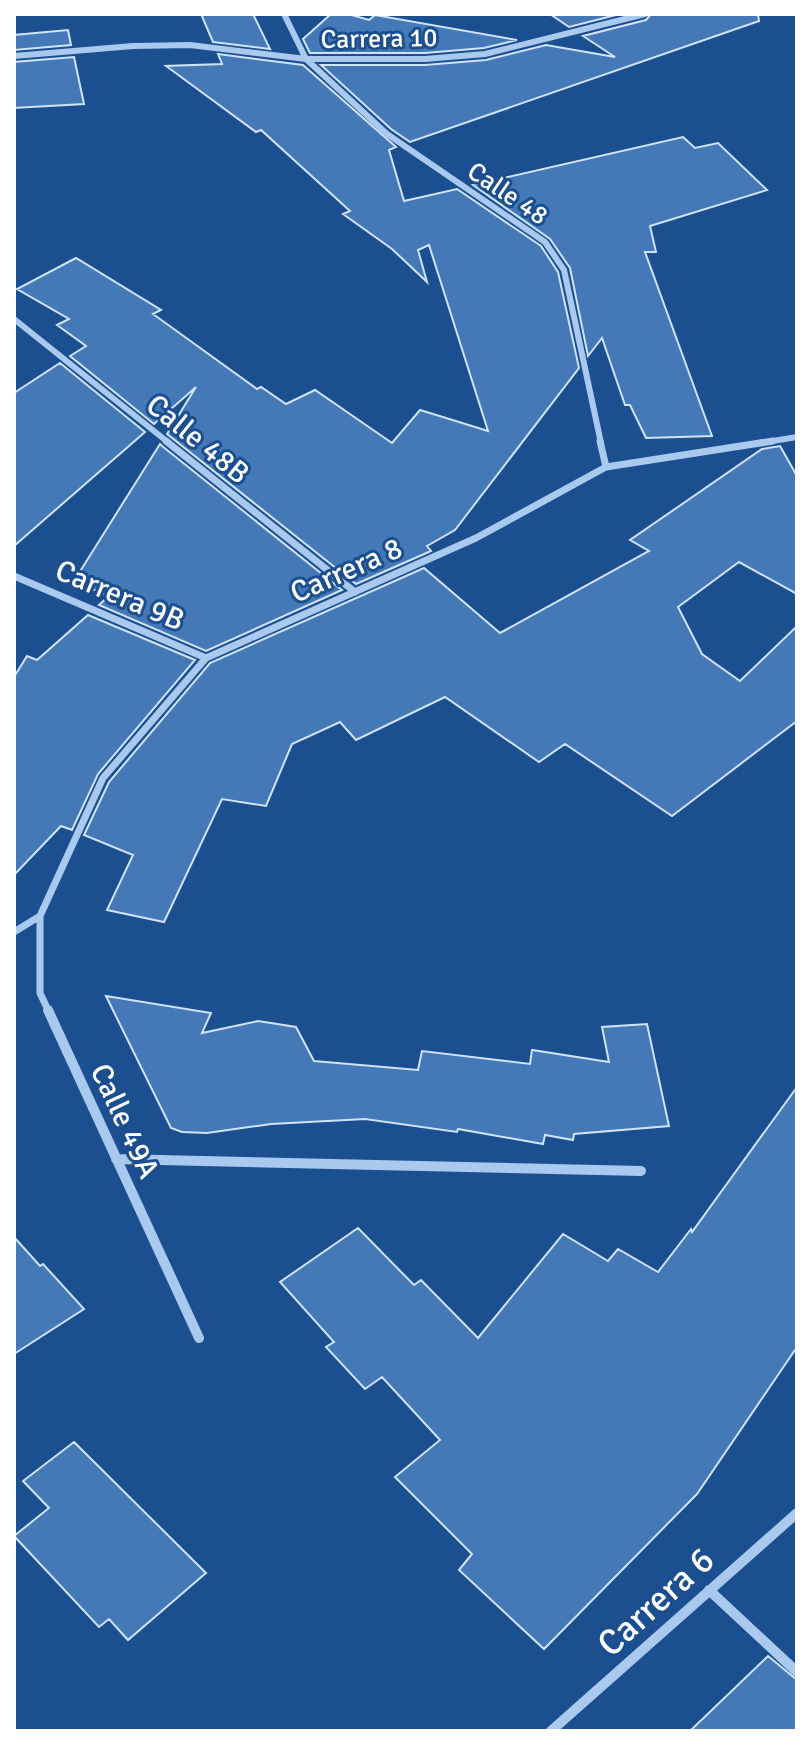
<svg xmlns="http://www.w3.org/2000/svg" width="811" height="1745" font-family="Signika,sans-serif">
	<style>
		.building { fill: #4478b7; stroke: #cfe3fa; stroke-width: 2 }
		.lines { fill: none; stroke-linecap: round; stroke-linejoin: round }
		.street-far2 { stroke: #a9c9ee; stroke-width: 6 }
		.street-far1 { stroke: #a9c9ee; stroke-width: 7 }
		.street { stroke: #a9c9ee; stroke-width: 10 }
		.labels { text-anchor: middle; stroke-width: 6; stroke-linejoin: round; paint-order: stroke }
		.far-street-label { font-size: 26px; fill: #fff; stroke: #1b4f8f }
		.street-label { font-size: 30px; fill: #fff; stroke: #1b4f8f }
		.near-street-label { font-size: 36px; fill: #fff; stroke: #1b4f8f }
	</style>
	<rect width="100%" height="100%" fill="#1b4f8f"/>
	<path class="building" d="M 201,14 L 253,14 L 270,49 L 213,42 Z
		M 331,14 L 348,14 L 369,20 L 375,15 L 517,40 L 484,48 L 425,53 L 310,53 L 303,39 Z
		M 550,14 L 620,14 L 569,27 Z
		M 651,14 L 758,14 L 759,21 L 410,142 L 391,129 L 321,65 L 425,65 L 486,60 L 546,45 L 615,57 L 583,36 L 646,20 Z
		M 68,30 L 71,45 L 14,50 L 14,35 Z
		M 218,54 L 303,65 L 396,147 L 389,150 L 404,201 L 457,189 L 541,246 L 558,272 L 579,368 L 455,530 L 427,546 L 431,551 L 356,584 L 167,434 L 196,387 L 154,424 L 70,356 L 86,346 L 57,325 L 69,319 L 17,289 L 76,258 L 161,310 L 153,314 L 257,389 L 261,387 L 286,404 L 315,390 L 392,443 L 420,410 L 488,431 L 429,245 L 418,250 L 427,282 L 392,249 L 343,214 L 350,211 L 261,130 L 256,132 L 166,66 L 222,64 Z
		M 74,57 L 84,104 L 14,108 L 14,62 Z
		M 683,137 L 695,148 L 718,143 L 767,190 L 650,226 L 656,252 L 645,252 L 712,436 L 646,438 L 630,405 L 625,405 L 602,338 L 588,356 L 570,268 L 550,239 L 473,185 Z
		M 60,363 L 145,432 L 14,546 L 14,393 Z
		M 160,444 L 162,446 L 342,590 L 206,651 L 99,605 L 109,596 L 74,581 Z
		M 780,446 L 797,476 L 797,594 L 739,562 L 678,607 L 702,654 L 740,681 L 797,626 L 797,721 L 672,816 L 565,744 L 539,762 L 445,697 L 356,740 L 340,722 L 292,744 L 266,806 L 222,799 L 164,922 L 107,910 L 133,855 L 84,835 L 109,782 L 210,663 L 424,568 L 500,633 L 649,551 L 630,540 L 762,449 Z
		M 88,615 L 195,660 L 98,774 L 72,830 L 61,826 L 14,875 L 14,677 L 27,656 L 37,660 Z
		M 106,996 L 211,1013 L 202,1033 L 258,1021 L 296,1027 L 314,1061 L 418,1070 L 422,1051 L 530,1064 L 532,1050 L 609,1062 L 602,1027 L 647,1024 L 669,1126 L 574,1134 L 573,1140 L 545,1135 L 543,1144 L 458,1129 L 457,1132 L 365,1119 L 271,1124 L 207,1133 L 182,1132 L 171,1128 Z
		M 797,1087 L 797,1347 L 697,1494 L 544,1649 L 459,1570 L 472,1554 L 395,1477 L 440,1440 L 382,1377 L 365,1389 L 326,1347 L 334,1342 L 280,1282 L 358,1228 L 414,1285 L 421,1280 L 478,1338 L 563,1234 L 608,1261 L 618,1249 L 658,1272 L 691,1229 L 692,1232 Z
		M 14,1237 L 40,1266 L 43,1264 L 84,1309 L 14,1354 Z
		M 74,1442 L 206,1573 L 128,1640 L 109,1619 L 99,1627 L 14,1536 L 49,1508 L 23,1481 Z
		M 768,1656 L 797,1680 L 797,1731 L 690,1731 Z"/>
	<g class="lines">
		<path class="street-far2" d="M 284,14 L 306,59 L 387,134 L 545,242 L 564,270 L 601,443
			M 14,56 L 133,46 L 190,45 L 306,59 L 425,59 L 485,54 L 645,14
			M 14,319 L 169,443
			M 760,443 L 797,437"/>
		<path class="street-far1" d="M 166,441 L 355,592
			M 600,441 L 606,467
			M 14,576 L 206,658
			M 14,932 L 40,916
			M 49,1012 L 40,993 L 40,916 L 103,778 L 206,658 L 476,538 L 606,467 L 773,441"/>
		<path class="street" d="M 48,1010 L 199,1338
			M 116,1159 L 641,1171
			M 709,1590 L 797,1672
			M 551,1731 L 797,1513"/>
	</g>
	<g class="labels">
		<g class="far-street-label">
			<text transform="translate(379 38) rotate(-1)" y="9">Carrera 10</text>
			<text transform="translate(508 193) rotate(34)" y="9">Calle 48</text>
		</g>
		<g class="street-label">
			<text transform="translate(198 439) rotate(39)" y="10">Calle 48B</text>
			<text transform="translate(346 570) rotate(-24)" y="10">Carrera 8</text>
			<text transform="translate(120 595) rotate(23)" y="10">Carrera 9B</text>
			<text transform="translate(125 1121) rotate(65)" y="10">Calle 49A</text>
		</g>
		<g class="near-street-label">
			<text transform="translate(655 1601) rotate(-42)" y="13">Carrera 6</text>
		</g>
	</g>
	<rect width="811" height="1745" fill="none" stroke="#ffffff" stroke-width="32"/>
</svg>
